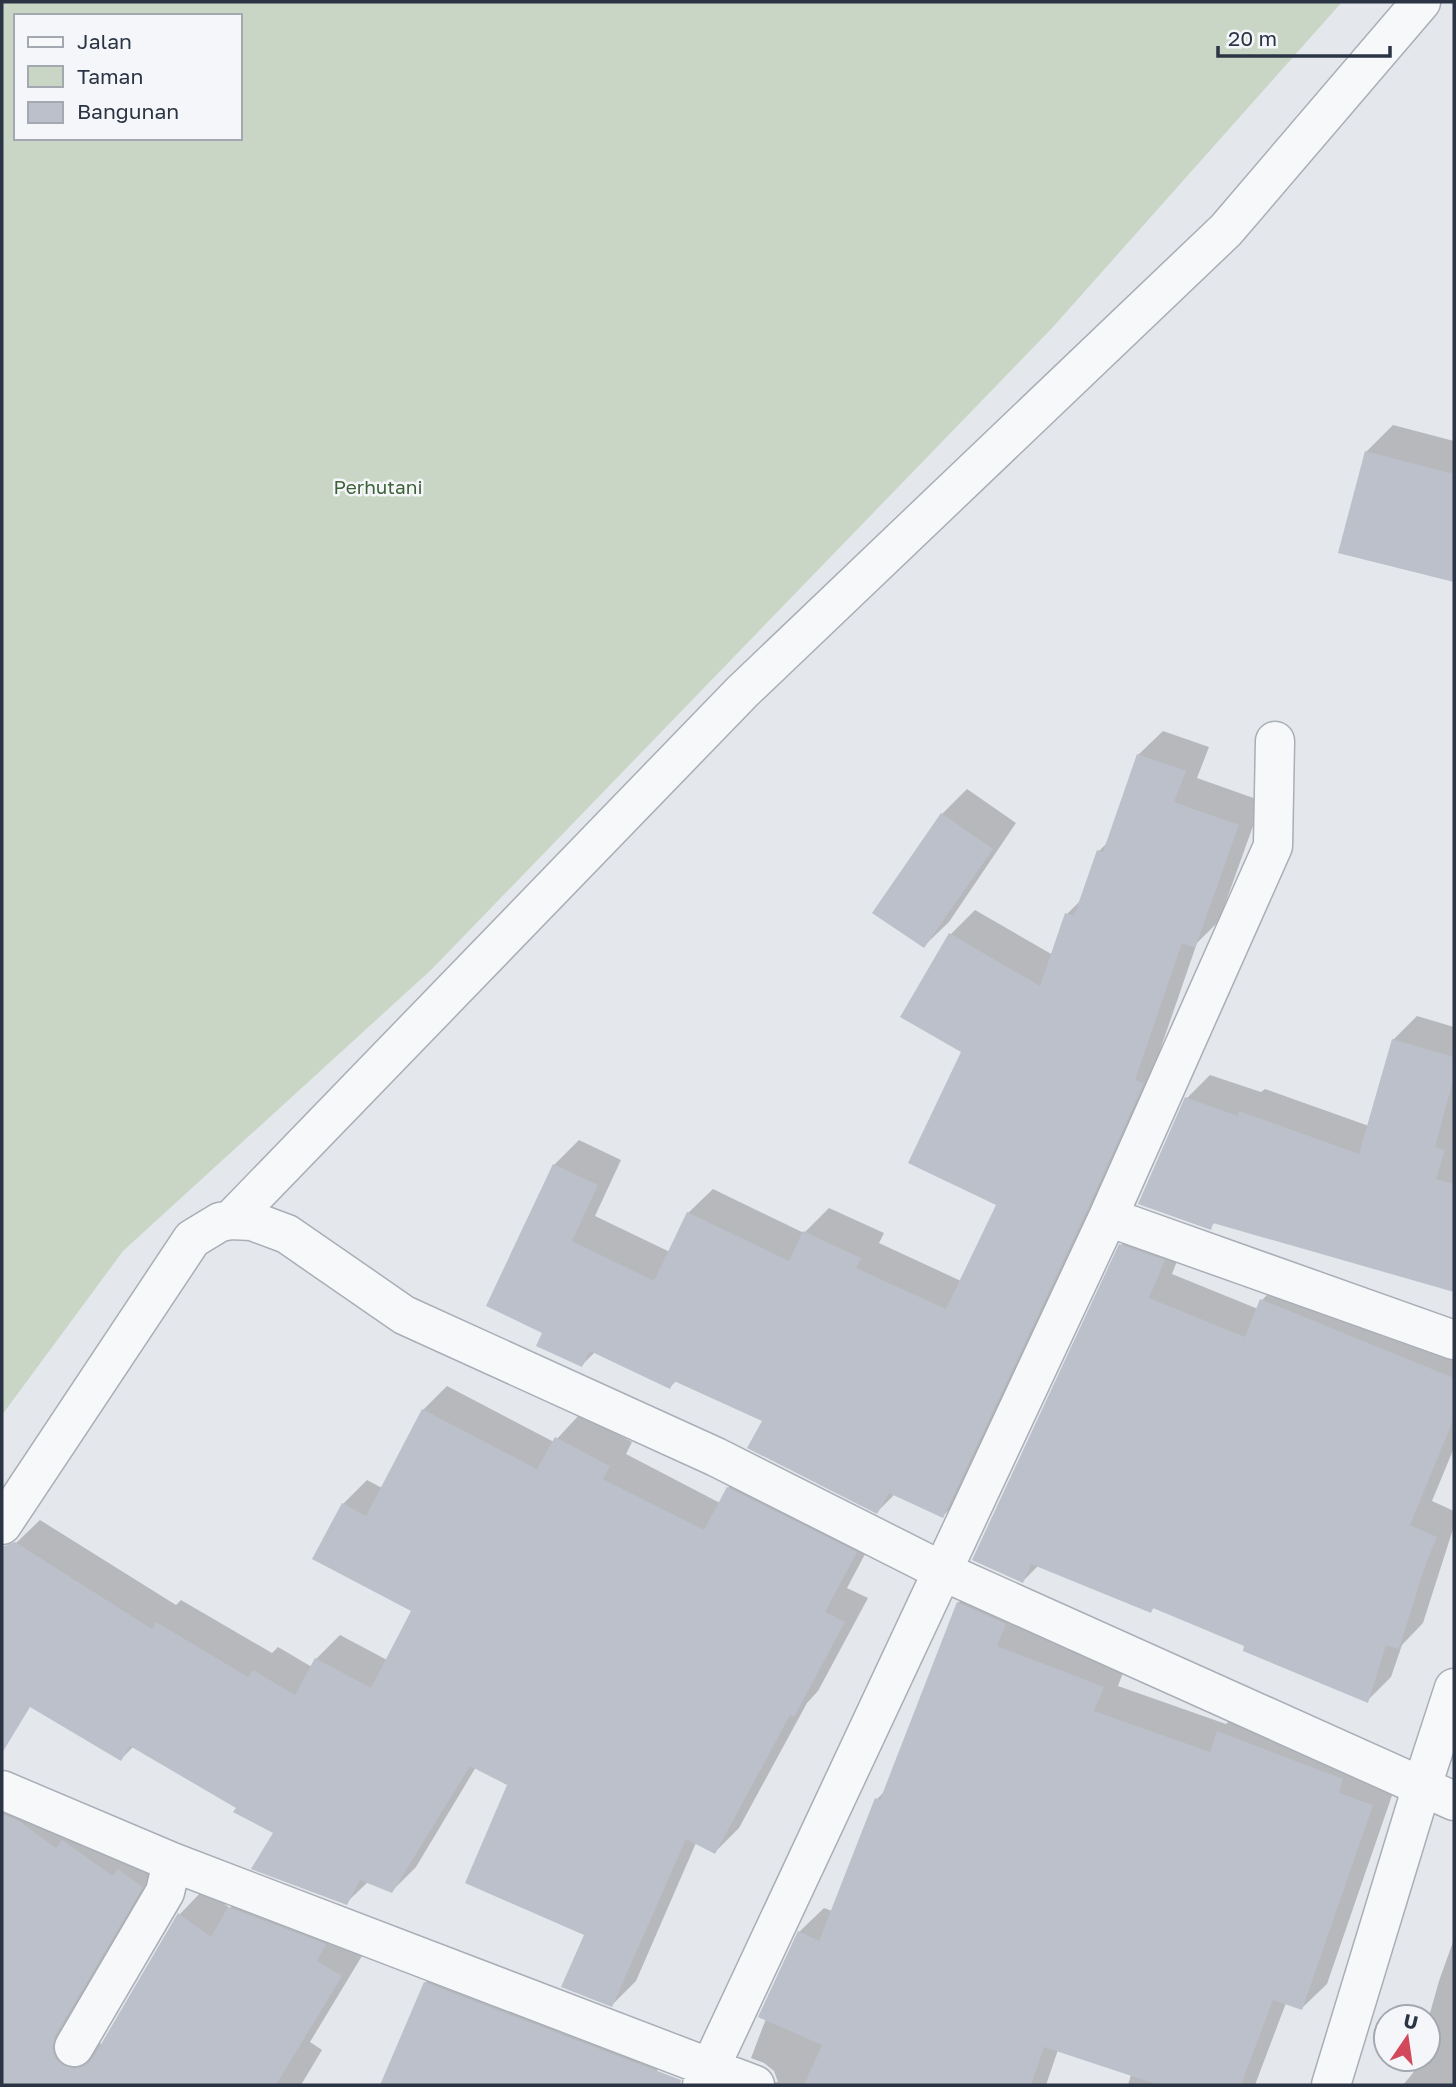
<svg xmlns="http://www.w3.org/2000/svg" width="1456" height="2087" font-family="'Golos Text',sans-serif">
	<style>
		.green { fill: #c9d6c5; fill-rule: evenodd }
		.shadow { fill: #0003 }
		.building { fill: #bbc0ca }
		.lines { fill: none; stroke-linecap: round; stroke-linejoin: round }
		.minor-casing { stroke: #a9aeb7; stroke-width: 41 }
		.minor { stroke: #f7f8fa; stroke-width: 38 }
		.labels { text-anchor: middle; stroke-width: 5; stroke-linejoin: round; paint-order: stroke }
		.park-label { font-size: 19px; fill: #3f6138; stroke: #f4f6f9 }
	</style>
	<rect width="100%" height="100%" fill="#e4e7ec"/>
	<path class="green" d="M 2,2 L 1342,2 L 1053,327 L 432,969 L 123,1251 L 2,1415 ZM 16,16 L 240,16 L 240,138 L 16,138 Z"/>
	<path class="shadow" d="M 1393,425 L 1454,441 L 1454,580 L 1341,552 L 1366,452 Z
		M 1163,731 L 1209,747 L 1197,778 L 1262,801 L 1219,921 L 1197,943 L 1158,1056 L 1167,1059 L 967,1491 L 943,1516 L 895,1494 L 877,1512 L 764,1420 L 677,1380 L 670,1387 L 596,1351 L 582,1365 L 545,1332 L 554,1165 L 579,1140 L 621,1160 L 595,1216 L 670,1252 L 688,1213 L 713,1189 L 804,1233 L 829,1208 L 884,1233 L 879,1243 L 961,1281 L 998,1204 L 963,1051 L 902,1016 L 951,934 L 975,910 L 1053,955 L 1067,914 L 1082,899 L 1099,851 L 1108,842 L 1138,755 Z
		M 967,789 L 1016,823 L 949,922 L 924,946 L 875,913 L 942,814 Z
		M 1417,1016 L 1454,1027 L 1454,1290 L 1215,1222 L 1210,1228 L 1187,1098 L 1210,1075 L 1261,1092 L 1265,1089 L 1369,1126 L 1393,1040 Z
		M 1145,1221 L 1187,1236 L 1172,1274 L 1258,1309 L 1262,1300 L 1286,1276 L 1454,1345 L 1454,1448 L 1432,1501 L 1454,1511 L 1454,1526 L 1423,1623 L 1402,1645 L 1391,1677 L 1367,1701 L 1246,1645 L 1155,1607 L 1150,1611 L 1039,1565 L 1023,1581 L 1121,1245 Z
		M 447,1386 L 554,1442 L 580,1414 L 632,1442 L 626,1454 L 720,1503 L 728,1488 L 752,1464 L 879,1528 L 847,1588 L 868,1598 L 818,1691 L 807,1703 L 739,1828 L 715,1852 L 696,1843 L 636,1981 L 612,2005 L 586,1934 L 509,1784 L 476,1767 L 416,1867 L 392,1891 L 368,1882 L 346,1903 L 275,1832 L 238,1807 L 134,1746 L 121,1759 L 2,1689 L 2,1566 L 16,1543 L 40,1520 L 176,1605 L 181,1600 L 272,1653 L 278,1647 L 312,1667 L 316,1659 L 340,1635 L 387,1660 L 414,1611 L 343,1504 L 367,1480 L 382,1488 L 423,1410 Z
		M 983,1578 L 1127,1662 L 1118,1686 L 1226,1724 L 1244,1707 L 1397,1781 L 1327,1984 L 1302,2008 L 1286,2003 L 1255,2085 L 1128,2085 L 1131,2075 L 1058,2050 L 1046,2085 L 828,2085 L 818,2081 L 817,2085 L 749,2085 L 778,2082 L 774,2071 L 764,2063 L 751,2058 L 799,1932 L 824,1908 L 832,1911 L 877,1799 L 886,1790 L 958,1603 Z
		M 2,1787 L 166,1862 L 88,2042 L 103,2044 L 180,1914 L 204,1889 L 230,1908 L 255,1883 L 365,1951 L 310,2042 L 322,2050 L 301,2085 L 2,2085 Z
		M 1454,1939 L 1454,2085 L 1403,2085 L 1413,2073 L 1417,2059 L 1428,2059 L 1428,2020 L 1439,1981 Z
		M 450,1958 L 669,2042 L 651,2085 L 382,2085 L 425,1983 Z"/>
	<path class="building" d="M 1365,451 L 1454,474 L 1454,582 L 1338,553 Z
		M 1137,754 L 1186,771 L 1174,802 L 1239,825 L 1195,948 L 1182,943 L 1135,1080 L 1144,1083 L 1088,1208 L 943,1518 L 889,1493 L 877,1514 L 747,1448 L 762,1421 L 674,1381 L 670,1389 L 590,1351 L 582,1367 L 536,1346 L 542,1333 L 486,1306 L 553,1164 L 598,1185 L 572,1241 L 654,1281 L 687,1212 L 789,1261 L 803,1231 L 861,1258 L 856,1268 L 946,1309 L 996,1205 L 908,1163 L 961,1052 L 900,1017 L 949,933 L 1040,986 L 1065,913 L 1074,916 L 1097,850 L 1103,852 Z
		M 941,813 L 993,849 L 924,948 L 872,913 Z
		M 1392,1039 L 1454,1057 L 1454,1077 L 1435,1147 L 1445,1150 L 1436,1179 L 1454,1184 L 1454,1292 L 1213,1223 L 1211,1230 L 1138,1204 L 1185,1097 L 1238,1116 L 1239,1111 L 1359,1154 Z
		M 1119,1244 L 1165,1260 L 1149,1298 L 1245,1337 L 1260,1299 L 1454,1378 L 1454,1418 L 1410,1525 L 1437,1537 L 1425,1566 L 1399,1649 L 1386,1645 L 1368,1703 L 1243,1651 L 1244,1646 L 1153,1608 L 1151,1613 L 1031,1564 L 1023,1583 L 972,1560 Z
		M 422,1409 L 537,1469 L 555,1437 L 610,1466 L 603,1479 L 704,1530 L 727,1487 L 857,1552 L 825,1612 L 845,1622 L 794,1717 L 790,1715 L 715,1854 L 686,1839 L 612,2007 L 561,1987 L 584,1935 L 465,1883 L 507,1785 L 470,1766 L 392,1893 L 360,1880 L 347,1905 L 251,1869 L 273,1833 L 233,1812 L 236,1808 L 130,1746 L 121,1761 L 30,1707 L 2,1753 L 2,1547 L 15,1542 L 152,1629 L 156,1622 L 248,1677 L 253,1670 L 295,1695 L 315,1658 L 371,1688 L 411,1611 L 312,1559 L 342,1503 L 366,1516 Z
		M 957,1602 L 1006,1624 L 997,1646 L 1104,1687 L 1094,1711 L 1210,1752 L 1217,1731 L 1343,1779 L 1339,1793 L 1373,1805 L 1302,2010 L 1273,2000 L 1241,2085 L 1159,2085 L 1044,2047 L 1031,2085 L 804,2085 L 822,2045 L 758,2017 L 798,1931 L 819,1941 L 875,1798 L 880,1800 Z
		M 2,1814 L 19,1821 L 56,1848 L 62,1840 L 113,1876 L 118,1869 L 143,1887 L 55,2036 L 52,2048 L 55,2058 L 62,2065 L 75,2069 L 85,2066 L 93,2058 L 178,1913 L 211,1937 L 228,1907 L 326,1944 L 317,1961 L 342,1976 L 276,2085 L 2,2085 Z
		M 424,1982 L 681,2080 L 680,2085 L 380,2085 Z"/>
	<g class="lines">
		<g class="minor-casing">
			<path id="minor" d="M 1108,1217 L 1454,1340
				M 231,1220 L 742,692 L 1226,230 L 1421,2
				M 2,1525 L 192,1239 L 220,1222 L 231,1220 L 252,1221 L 287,1234 L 404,1315 L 716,1457 L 942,1571 L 1454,1801
				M 2,1790 L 172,1862 L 755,2085
				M 74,2047 L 165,1892 L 172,1862
				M 702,2085 L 1108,1217 L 1273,846 L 1275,741
				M 1331,2085 L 1422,1786 L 1454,1688"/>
		</g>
		<use href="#minor" class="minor"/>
	</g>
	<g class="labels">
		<g class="park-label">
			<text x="378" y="494">Perhutani</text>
		</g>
	</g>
	<rect width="1456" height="2087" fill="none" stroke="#2b3445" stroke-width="7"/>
	<rect x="14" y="14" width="228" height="126" fill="#f4f6f9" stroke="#a4a8b1" stroke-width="2"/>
	<rect x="28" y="37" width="35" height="10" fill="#f7f8fa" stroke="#a4a8b1" stroke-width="2"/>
	<text x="77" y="49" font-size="21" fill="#2b3445">Jalan</text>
	<rect x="28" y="66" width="35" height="21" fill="#c9d6c5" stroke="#a4a8b1" stroke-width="2"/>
	<text x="77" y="84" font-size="21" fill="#2b3445">Taman</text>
	<rect x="28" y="102" width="35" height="21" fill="#bbc0ca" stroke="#a4a8b1" stroke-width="2"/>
	<text x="77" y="119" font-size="21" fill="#2b3445">Bangunan</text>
	<g transform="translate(1407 2038) rotate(13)"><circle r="33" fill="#f4f6f9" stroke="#a4a8b1" stroke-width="2"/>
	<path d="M0-5L12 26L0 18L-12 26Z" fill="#d1495b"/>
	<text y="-10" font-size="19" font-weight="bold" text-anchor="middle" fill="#2b3445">U</text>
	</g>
	<path d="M1218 46v10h172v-10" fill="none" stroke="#2b3445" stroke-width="3.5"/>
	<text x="1228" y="46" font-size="21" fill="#2b3445" stroke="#f4f6f9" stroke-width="5" paint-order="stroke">20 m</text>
</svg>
